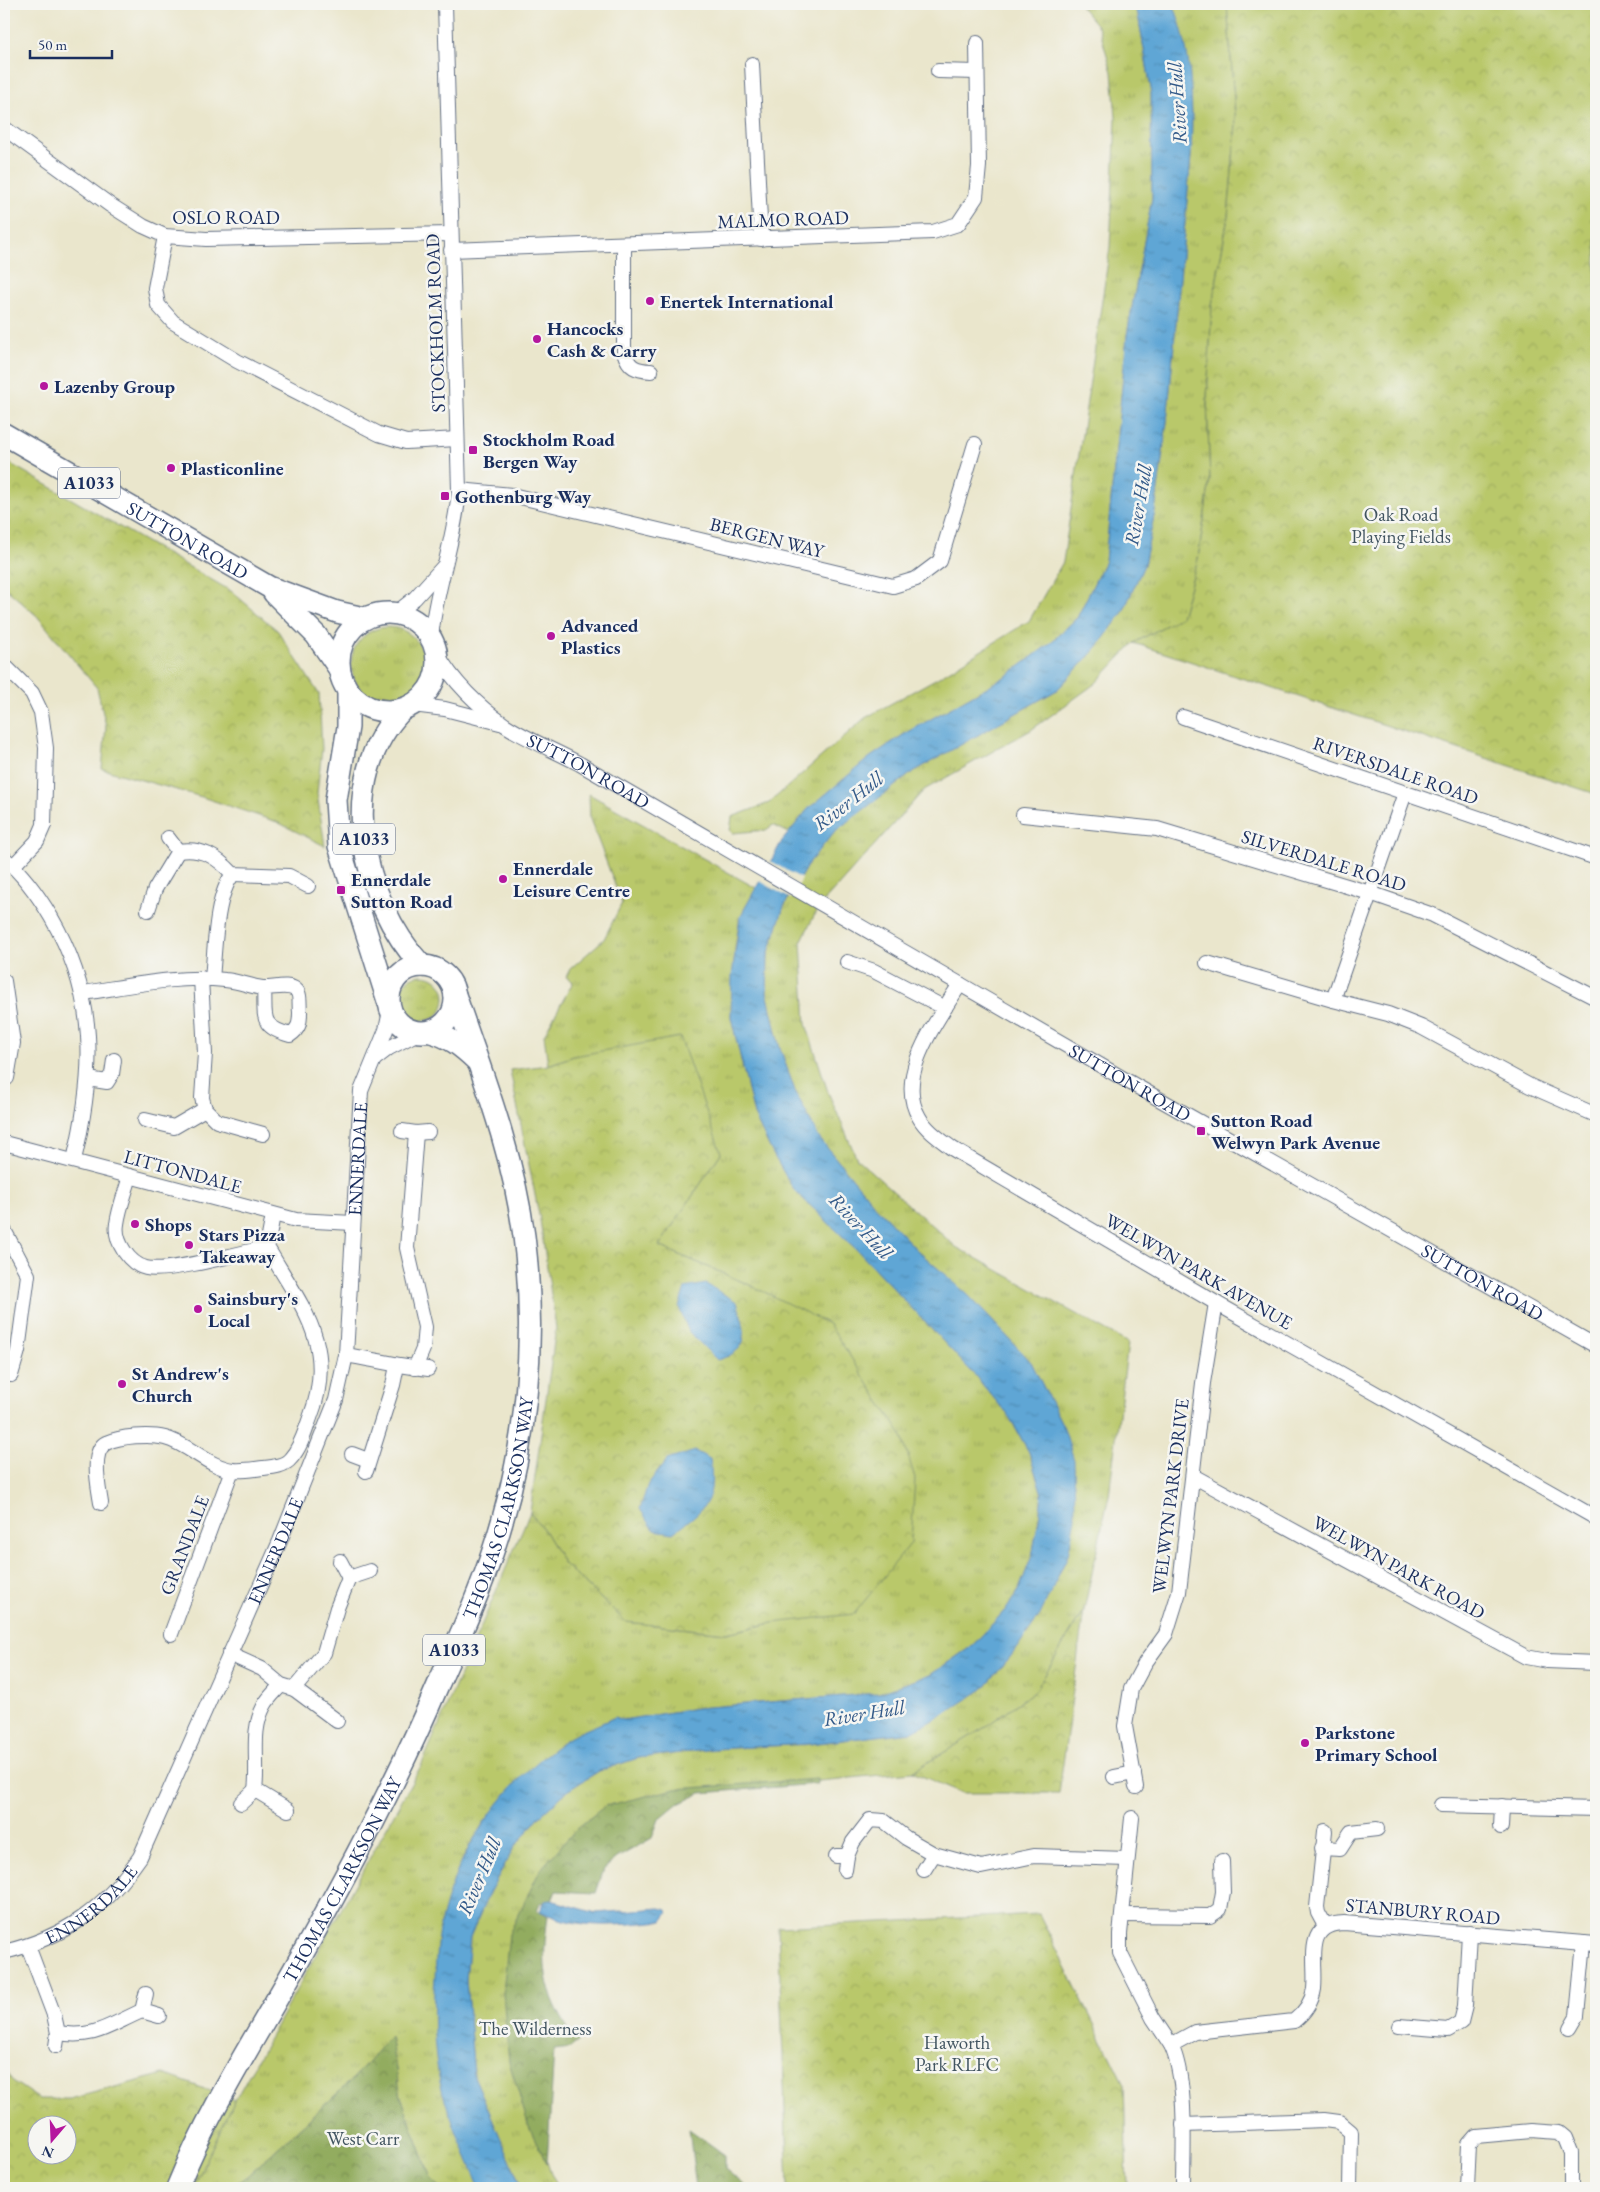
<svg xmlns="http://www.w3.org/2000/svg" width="1600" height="2192" font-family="'EB Garamond',serif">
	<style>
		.grass { fill: url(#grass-tufts); stroke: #6a7c64 }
		.forest { fill: url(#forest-crowns); stroke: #566e5e }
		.park { fill: url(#park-crowns); stroke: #6a7c64; fill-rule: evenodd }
		.water { fill: url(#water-ripples); stroke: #3c6a9a }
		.pier { fill: #eae6cc }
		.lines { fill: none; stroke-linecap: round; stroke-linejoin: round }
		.minor-casing { stroke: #636f84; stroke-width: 16 }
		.highway-casing { stroke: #636f84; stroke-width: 24 }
		.minor { stroke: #fff; stroke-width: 14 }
		.highway { stroke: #fff; stroke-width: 21 }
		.poi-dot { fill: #b5179e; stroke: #f6f6f2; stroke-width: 2 }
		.labels { text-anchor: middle; stroke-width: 5; stroke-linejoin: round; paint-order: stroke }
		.shield { fill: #f6f6f2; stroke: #5d6b8a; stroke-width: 1 }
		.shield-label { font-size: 18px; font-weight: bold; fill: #1b2f5e }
		.street-label { font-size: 19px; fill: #1b2f5e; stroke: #f6f6f2 }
		.poi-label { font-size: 19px; font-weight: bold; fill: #1b2f5e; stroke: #f6f6f2; text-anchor: start }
		.park-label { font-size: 19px; fill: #425561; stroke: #f6f6f2 }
		.water-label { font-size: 20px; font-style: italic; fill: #325988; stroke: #f6f6f2 }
	</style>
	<defs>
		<pattern id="grass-tufts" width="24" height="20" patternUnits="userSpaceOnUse" patternTransform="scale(1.25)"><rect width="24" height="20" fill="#b9c86a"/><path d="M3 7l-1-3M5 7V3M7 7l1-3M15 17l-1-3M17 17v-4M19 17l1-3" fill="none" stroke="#9eac5e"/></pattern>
		<pattern id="forest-crowns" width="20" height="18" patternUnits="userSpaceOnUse" patternTransform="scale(1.25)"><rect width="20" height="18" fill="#92ac5e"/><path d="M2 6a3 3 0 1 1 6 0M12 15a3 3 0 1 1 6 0" fill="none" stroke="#768c51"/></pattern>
		<pattern id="park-crowns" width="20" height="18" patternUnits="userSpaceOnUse" patternTransform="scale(1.25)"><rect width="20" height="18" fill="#b9c86a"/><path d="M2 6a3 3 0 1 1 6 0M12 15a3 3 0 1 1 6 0" fill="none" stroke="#9eac5e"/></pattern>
		<pattern id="water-ripples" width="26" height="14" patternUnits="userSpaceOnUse" patternTransform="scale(1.25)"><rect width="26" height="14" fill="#5ea6d5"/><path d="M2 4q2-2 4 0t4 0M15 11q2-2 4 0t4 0" fill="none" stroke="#4d88b0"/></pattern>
	</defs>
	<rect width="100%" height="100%" fill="#f6f6f2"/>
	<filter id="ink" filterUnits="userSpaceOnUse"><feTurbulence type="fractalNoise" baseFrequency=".02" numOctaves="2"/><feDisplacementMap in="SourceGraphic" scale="10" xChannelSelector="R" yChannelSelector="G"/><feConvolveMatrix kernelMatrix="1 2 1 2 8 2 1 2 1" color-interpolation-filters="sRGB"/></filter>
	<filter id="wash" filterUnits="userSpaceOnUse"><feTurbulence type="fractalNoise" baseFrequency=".0096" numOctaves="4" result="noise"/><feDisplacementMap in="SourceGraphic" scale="20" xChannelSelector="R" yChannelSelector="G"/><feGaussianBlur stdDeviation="1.12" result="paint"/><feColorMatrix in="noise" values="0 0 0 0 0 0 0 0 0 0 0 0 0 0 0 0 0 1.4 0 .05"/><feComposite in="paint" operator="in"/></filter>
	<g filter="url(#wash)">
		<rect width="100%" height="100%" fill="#eae6cc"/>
		<path class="grass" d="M 1079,4 L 1132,4 L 1138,15 L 1151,89 L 1152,198 L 1127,335 L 1105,561 L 1077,618 L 1048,645 L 1008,675 L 903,735 L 869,758 L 808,809 L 789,833 L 773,825 L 766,830 L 733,833 L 730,831 L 732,817 L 769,803 L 865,718 L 939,677 L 1029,621 L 1063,562 L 1110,247 L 1116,118 L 1112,72 L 1099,28 Z
			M 1170,4 L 1227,4 L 1236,125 L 1228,217 L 1212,306 L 1207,399 L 1210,480 L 1198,559 L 1181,617 L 1134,643 L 1096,683 L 1031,730 L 924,790 L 818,908 L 801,942 L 806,1024 L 828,1092 L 857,1159 L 956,1247 L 1128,1343 L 1109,1495 L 1084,1610 L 1036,1690 L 984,1728 L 912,1772 L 685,1794 L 540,1889 L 510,1959 L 522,2087 L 551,2174 L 560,2188 L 522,2188 L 474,2076 L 466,1980 L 470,1937 L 490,1891 L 514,1848 L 539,1817 L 567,1791 L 599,1771 L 638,1758 L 714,1749 L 809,1744 L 911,1732 L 983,1689 L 1011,1656 L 1040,1615 L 1064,1428 L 1031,1362 L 968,1295 L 917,1250 L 877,1208 L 819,1138 L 795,1091 L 779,1045 L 767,992 L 768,955 L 784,906 L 808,864 L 834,832 L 913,772 L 1057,690 L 1098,646 L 1123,612 L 1144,565 L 1155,511 L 1167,422 L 1191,156 L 1192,114 L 1188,65 Z
			M351 664a37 37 0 1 1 74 0a37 37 0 1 1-74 0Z
			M 589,794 L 756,888 L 740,917 L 735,948 L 731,1017 L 754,1115 L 773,1154 L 794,1190 L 857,1250 L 972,1372 L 1008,1415 L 1029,1452 L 1042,1494 L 1039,1519 L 1032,1556 L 1020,1587 L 1008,1607 L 972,1646 L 930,1675 L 879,1693 L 697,1708 L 623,1720 L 615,1717 L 565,1741 L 529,1770 L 484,1822 L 462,1859 L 449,1894 L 441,2084 L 480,2188 L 439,2188 L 431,2178 L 401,2097 L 390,2037 L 351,2081 L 247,2176 L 230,2188 L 193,2188 L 235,2100 L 422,1764 L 530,1512 L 544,1530 L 564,1564 L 626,1622 L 726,1633 L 772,1623 L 752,1286 L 659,1246 L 721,1153 L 574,1056 L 548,1065 L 544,1035 L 573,982 L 566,977 L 570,969 L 604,939 L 622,903 L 590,819 Z
			M399 998a23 23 0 1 1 46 0a23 23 0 1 1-46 0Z"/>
		<path class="forest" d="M 817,1779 L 817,1784 L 701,1793 L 676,1805 L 659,1819 L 652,1838 L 617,1858 L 604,1869 L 596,1893 L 556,1891 L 552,1901 L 540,1903 L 537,1910 L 548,1916 C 541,1966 543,1990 571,2033 L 584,2037 L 570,2048 L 554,2050 L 547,2164 L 529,2127 L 509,2062 L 503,1993 L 509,1934 L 540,1870 L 577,1828 L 605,1806 L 675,1789 Z
			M 390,2036 L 401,2097 L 431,2178 L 439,2188 L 230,2188 L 247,2176 L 351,2081 Z
			M 689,2129 L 725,2155 L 725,2169 L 748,2188 L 696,2188 Z"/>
		<path class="park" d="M 1227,4 L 1596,4 L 1596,794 L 1134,643 L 1181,617 L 1198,559 L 1210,480 L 1207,399 L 1212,306 L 1228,217 L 1236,125 Z
			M 4,460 L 231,591 L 278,631 L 319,694 L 322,749 L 317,793 L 325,846 L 277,822 L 202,797 L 102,769 L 106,726 L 97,688 L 37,616 L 4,587 Z
			M 680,1037 L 721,1153 L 659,1246 L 752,1286 L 829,1324 L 901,1434 L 915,1478 L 911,1543 L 854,1614 L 772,1623 L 726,1633 L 626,1622 L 564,1564 L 544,1530 L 530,1512 L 556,1328 L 540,1220 L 510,1070 L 548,1065 L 574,1056 Z
			M 1084,1610 L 1059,1793 L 962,1793 L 912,1772 L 984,1728 L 1036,1690 Z
			M 1039,1914 L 1124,2084 L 1127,2188 L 788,2188 L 778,1927 Z
			M 4,2067 L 14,2082 L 39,2099 L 70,2099 L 164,2074 L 235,2100 L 193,2188 L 4,2188 ZM 38,2124 L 68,2124 L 68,2154 L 38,2154 Z"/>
		<path class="water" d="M 1132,4 L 1173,4 C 1193,51 1193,106 1191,156 L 1167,422 L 1155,511 L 1144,565 L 1123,612 L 1098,646 L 1057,690 L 913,772 L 834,832 L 808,864 L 784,906 L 768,955 L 767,992 L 779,1045 L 795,1091 L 819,1138 L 877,1208 L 917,1250 L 968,1295 L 1031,1362 L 1064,1428 L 1074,1460 L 1075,1518 L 1068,1555 L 1040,1615 L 1011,1656 L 983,1689 L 944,1714 L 911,1732 L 809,1744 L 714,1749 L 638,1758 L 599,1771 L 567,1791 L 539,1817 L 514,1848 L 490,1891 L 470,1937 L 466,1980 L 474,2076 L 522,2188 L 480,2188 C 466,2154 449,2118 440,2082 C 433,2048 432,2012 435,1977 C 436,1963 436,1949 438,1936 C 451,1858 500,1786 564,1741 C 579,1731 599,1725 615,1717 L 623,1720 L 697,1708 L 879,1693 L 930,1675 L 972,1646 L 1008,1607 L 1020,1587 L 1032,1556 L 1039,1519 L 1042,1494 L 1029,1452 L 1008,1415 L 972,1372 L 857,1250 L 794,1190 L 773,1154 L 754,1115 L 731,1017 L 732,976 L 740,917 L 782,841 L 808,809 L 869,758 L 903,735 L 1008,675 L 1048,645 L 1077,618 L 1105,561 L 1127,335 L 1152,198 L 1151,89 L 1138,15 Z
			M 706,1284 L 737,1302 C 746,1331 753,1350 717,1360 L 689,1332 L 679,1307 L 685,1288 Z
			M 695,1451 L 710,1459 C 716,1503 706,1507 673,1533 L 654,1530 L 640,1509 L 648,1484 L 667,1460 Z
			M 551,1900 L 596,1913 L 660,1908 L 667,1910 L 668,1913 L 662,1921 C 621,1925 579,1931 540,1911 L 545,1901 Z"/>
		<path class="pier" d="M 768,860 L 802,879 L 791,899 L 758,880 Z"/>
	</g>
	<g filter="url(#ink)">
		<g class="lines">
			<g class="minor-casing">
				<g id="minor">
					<path d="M 752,64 L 761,239"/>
					<path d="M 938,71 L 977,72"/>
					<path d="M 4,128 L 110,205 L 143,226 L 165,236 L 206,239 L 451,234"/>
					<path d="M 165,236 L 155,288 L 158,305 L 173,322 L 237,361 L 379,434 L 406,442 L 457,439"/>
					<path d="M 624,244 L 624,352 C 629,368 636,370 651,371"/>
					<path d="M 451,250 L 933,232 L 958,224 L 976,197 L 979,166 L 977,43"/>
					<path d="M 459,490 L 512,495 L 893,586 L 916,579 L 940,561 L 975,444"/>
					<path d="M 396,613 L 415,598 L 443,567"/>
					<path d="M 431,637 C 436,587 455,540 459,490 L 445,4"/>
					<path id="s1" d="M 437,653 C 452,681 479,707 505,725 C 528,740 556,751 580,764 L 1136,1086 L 1596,1346"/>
					<path d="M 4,665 L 32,693 L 41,712 L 46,748 L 44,825 L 37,841 L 13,866"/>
					<path d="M 413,705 L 445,709 L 500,723"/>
					<path d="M 1183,717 L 1596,858"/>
					<path d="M 1023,815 L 1157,829 L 1370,893 L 1433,915 L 1596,998"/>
					<path d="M 178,851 C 202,847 217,857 233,874 L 289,876 L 308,886"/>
					<path d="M 4,858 C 24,875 38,895 51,917 C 98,998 95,1072 74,1160"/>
					<path d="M 148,910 L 155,889 L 178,851 L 168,838"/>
					<path d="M 847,962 L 874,971 L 945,1008"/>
					<path d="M 1207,963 L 1333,1000 L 1388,1014 L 1421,1027 L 1530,1086 L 1596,1115"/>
					<path d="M 201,978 L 205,1053 L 202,1098 L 205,1109 L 217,1121 L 263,1134"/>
					<path d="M 212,979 C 215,949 215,897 233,874"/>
					<path d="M 4,981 L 13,1043 L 7,1078"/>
					<path d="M 960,984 C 938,1020 894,1075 919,1117 C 926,1130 941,1140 953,1149 L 1216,1303 L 1596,1518"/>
					<path d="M 83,993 C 130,986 177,975 225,980 C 238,981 250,986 262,988 C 272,989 288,983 296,990 C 301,994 299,1006 300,1012 C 300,1023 299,1029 290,1035 C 258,1026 266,1016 264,988"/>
					<path d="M 1333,1000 L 1405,793"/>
					<path d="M 376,1058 L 389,1048 L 418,1033"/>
					<path d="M 88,1079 L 107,1082 L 112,1074 L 114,1060"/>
					<path d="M 145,1120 L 174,1127 L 205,1109"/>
					<path d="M 402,1131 L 416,1133 L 428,1132"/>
					<path d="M 4,1143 L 296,1220 L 353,1223"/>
					<path d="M 130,1176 C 126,1191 119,1208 117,1224 C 114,1241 129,1264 146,1268 C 168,1273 241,1253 267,1247"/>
					<path d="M 4,1230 L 28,1275 L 18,1351 L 11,1375"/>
					<path d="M 346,1355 C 375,1360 399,1366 428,1369"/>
					<path d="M 415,1368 L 423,1349 L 425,1327 L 407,1248 L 416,1133"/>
					<path d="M 352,1454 L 368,1460"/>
					<path d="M 366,1471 L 393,1385 L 397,1366"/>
					<path d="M 1193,1476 L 1526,1657 L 1547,1661 L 1596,1663"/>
					<path d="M 101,1503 C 99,1489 90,1451 106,1443 C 120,1436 150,1434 165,1438 C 189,1444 208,1467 233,1470 C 243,1471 254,1469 263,1468 C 273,1467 285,1466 291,1458 C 301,1447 305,1431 310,1418 C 338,1346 301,1306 267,1247 L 273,1215"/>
					<path d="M 340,1561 L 349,1578 L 370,1571"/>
					<path d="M 171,1634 L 232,1470"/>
					<path d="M 229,1654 L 262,1669 L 281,1685 L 294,1689 L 337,1721"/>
					<path d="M 281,1685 C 276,1691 268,1698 264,1706 C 250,1732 259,1761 255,1790 L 288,1810"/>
					<path d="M 294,1689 L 324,1653 L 337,1608 L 349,1578"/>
					<path d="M 1114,1777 L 1134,1773"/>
					<path d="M 1136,1787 L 1125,1726 L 1131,1689 L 1145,1663 L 1166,1634 L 1179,1592 L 1203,1383 L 1216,1303"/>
					<path d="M 241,1803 L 255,1790"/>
					<path d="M 1441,1805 L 1596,1809"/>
					<path d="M 1132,1818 L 1120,1934 L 1120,1953 L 1153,2018 L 1171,2045"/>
					<path d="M 1501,1827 L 1502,1806"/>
					<path d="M 1325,1831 L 1317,1907 L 1318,1913 L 1325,1926"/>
					<path d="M 1322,1848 L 1340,1849 L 1351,1832 L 1377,1829"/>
					<path d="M 836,1856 L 847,1856 L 845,1870"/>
					<path d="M 847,1856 L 853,1842 L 870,1820 L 884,1821 L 906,1838 L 934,1854 L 981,1867 L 1034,1856 L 1127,1859"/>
					<path d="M 924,1870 L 934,1854"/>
					<path d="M 1123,1915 L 1210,1916 L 1220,1909 L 1223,1892 L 1222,1861"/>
					<path d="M 28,1946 L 54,2015 L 58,2033 C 96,2039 109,2025 142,2011"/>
					<path id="s2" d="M 4,1952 C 66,1937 104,1909 140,1857 L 280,1541 L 336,1400 L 346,1355 L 361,1091 L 386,1030 L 390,1011"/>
					<path d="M 146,1994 L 142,2011 L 159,2016"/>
					<path d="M 1399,2026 L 1448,2030 L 1461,2022 L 1465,2006 L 1469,1933"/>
					<path d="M 1570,2028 L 1577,2016 L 1584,1943"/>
					<path d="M 56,2046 L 58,2033"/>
					<path d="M 1183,2125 L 1324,2120 L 1339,2122 L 1351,2132 L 1350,2188"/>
					<path d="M 1183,2188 C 1183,2147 1188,2082 1171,2045 L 1195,2032 L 1294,2021 C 1304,2013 1312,2002 1314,1989 C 1317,1960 1303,1924 1344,1923 L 1596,1944"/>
					<path d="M 1467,2188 L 1469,2144 L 1476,2136 L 1531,2131 L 1559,2133 L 1565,2138 L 1571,2153 L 1571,2188"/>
				</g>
			</g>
			<g class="highway-casing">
				<g id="highway">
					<path id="s3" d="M 4,434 L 269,587 L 337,612 L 364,618"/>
					<path d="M 274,593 L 316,635 L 338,667"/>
					<circle cx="388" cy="662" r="49"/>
					<path d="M 348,692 L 348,727 L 336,800 L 339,846 L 388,1001"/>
					<path d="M 403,709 C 334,778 361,900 422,966"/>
					<circle cx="422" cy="999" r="33"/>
					<path d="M 431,1032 C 450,1037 462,1047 477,1061"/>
					<path id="s4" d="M 177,2188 C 212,2102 264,2025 308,1944 C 355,1860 400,1774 438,1685 C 458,1640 479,1595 494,1548 C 527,1448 537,1340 524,1236 C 513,1152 482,1074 455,995"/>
				</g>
			</g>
			<use href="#minor" class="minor"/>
			<use href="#highway" class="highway"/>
		</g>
	</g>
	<g class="poi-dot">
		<circle cx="650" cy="301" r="5"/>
		<circle cx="537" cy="339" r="5"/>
		<circle cx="44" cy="386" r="5"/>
		<rect x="468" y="445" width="10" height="10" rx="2.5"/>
		<circle cx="171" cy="468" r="5"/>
		<rect x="440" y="491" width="10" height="10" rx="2.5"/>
		<circle cx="551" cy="636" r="5"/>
		<circle cx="503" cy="879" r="5"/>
		<rect x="336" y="885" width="10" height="10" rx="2.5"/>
		<rect x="1196" y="1126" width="10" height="10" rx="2.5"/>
		<circle cx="135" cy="1224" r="5"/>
		<circle cx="189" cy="1245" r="5"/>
		<circle cx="198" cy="1309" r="5"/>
		<circle cx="122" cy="1384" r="5"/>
		<circle cx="1305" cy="1743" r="5"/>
	</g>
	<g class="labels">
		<g class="shield">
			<rect x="58" y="467.5" width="62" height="31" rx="4"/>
			<rect x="333" y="823.5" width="62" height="31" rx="4"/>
			<rect x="423" y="1634.5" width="62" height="31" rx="4"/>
		</g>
		<g class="shield-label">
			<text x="89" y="489">A1033</text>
			<text x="364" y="845">A1033</text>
			<text x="454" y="1656">A1033</text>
		</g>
		<g class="street-label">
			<text x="226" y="224">OSLO ROAD</text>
			<text transform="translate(783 219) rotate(-2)" y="7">MALMO ROAD</text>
			<text transform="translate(435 323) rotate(-92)" y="7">STOCKHOLM ROAD</text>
			<text transform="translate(767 537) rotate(14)" y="7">BERGEN WAY</text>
			<text dy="7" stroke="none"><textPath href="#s3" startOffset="212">SUTTON ROAD</textPath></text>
			<text transform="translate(1396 770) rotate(19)" y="7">RIVERSDALE ROAD</text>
			<text dy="7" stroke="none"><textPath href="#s1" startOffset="195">SUTTON ROAD</textPath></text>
			<text transform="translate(1324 860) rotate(17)" y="7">SILVERDALE ROAD</text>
			<text dy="7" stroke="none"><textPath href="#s1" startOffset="820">SUTTON ROAD</textPath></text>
			<text dy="7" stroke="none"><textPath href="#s2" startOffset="910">ENNERDALE</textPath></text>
			<text transform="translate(183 1171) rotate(15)" y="7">LITTONDALE</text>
			<text transform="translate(1199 1271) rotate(30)" y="7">WELWYN PARK AVENUE</text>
			<text dy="7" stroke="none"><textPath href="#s1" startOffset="1225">SUTTON ROAD</textPath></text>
			<text transform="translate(1170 1496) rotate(-83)" y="7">WELWYN PARK DRIVE</text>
			<text dy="7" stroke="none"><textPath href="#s4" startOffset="755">THOMAS CLARKSON WAY</textPath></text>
			<text transform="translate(184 1545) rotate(-69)" y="7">GRANDALE</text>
			<text dy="7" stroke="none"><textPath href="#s2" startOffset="505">ENNERDALE</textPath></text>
			<text transform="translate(1399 1567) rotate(29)" y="7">WELWYN PARK ROAD</text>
			<text dy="7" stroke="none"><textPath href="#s4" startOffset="350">THOMAS CLARKSON WAY</textPath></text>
			<text dy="7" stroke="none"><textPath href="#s2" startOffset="101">ENNERDALE</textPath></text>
			<text transform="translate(1423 1911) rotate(5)" y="7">STANBURY ROAD</text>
		</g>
		<g class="poi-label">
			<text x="660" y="308">Enertek International</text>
			<text x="547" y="335">Hancocks<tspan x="547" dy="22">Cash &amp; Carry</tspan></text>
			<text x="54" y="393">Lazenby Group</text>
			<text x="483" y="446">Stockholm Road<tspan x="483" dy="22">Bergen Way</tspan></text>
			<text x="181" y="475">Plasticonline</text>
			<text x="455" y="503">Gothenburg Way</text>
			<text x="561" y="632">Advanced<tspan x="561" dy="22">Plastics</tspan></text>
			<text x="513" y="875">Ennerdale<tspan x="513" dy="22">Leisure Centre</tspan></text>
			<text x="351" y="886">Ennerdale<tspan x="351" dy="22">Sutton Road</tspan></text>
			<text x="1211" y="1127">Sutton Road<tspan x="1211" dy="22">Welwyn Park Avenue</tspan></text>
			<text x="145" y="1231">Shops</text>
			<text x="199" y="1241">Stars Pizza<tspan x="199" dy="22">Takeaway</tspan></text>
			<text x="208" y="1305">Sainsbury's<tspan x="208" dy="22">Local</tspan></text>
			<text x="132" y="1380">St Andrew's<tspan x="132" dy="22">Church</tspan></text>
			<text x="1315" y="1739">Parkstone<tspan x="1315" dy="22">Primary School</tspan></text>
		</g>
		<g class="park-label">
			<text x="1401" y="521">Oak Road<tspan x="1401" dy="22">Playing Fields</tspan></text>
			<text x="535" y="2035">The Wilderness</text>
			<text x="957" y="2049">Haworth<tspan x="957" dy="22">Park RLFC</tspan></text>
			<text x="363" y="2145">West Carr</text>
		</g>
		<g class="water-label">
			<text transform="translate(1177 103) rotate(-94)" y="7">River Hull</text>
			<text transform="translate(1138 505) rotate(-80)" y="7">River Hull</text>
			<text transform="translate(848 801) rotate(-38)" y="7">River Hull</text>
			<text transform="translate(861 1226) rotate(47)" y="7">River Hull</text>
			<text transform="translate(864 1713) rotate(-9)" y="7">River Hull</text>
			<text transform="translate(479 1876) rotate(-67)" y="7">River Hull</text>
		</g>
	</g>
	<rect width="1600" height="2192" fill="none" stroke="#f6f6f2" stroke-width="20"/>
	<g transform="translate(52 2140) rotate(199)"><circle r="24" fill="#f6f6f2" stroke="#9ea6b7"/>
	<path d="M0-4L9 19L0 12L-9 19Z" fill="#b5179e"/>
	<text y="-8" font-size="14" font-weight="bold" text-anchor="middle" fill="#1b2f5e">N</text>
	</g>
	<path d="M30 50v8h82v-8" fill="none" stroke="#1b2f5e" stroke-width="2.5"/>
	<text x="38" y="50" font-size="15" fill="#1b2f5e" stroke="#f6f6f2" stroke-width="4" paint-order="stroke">50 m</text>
</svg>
